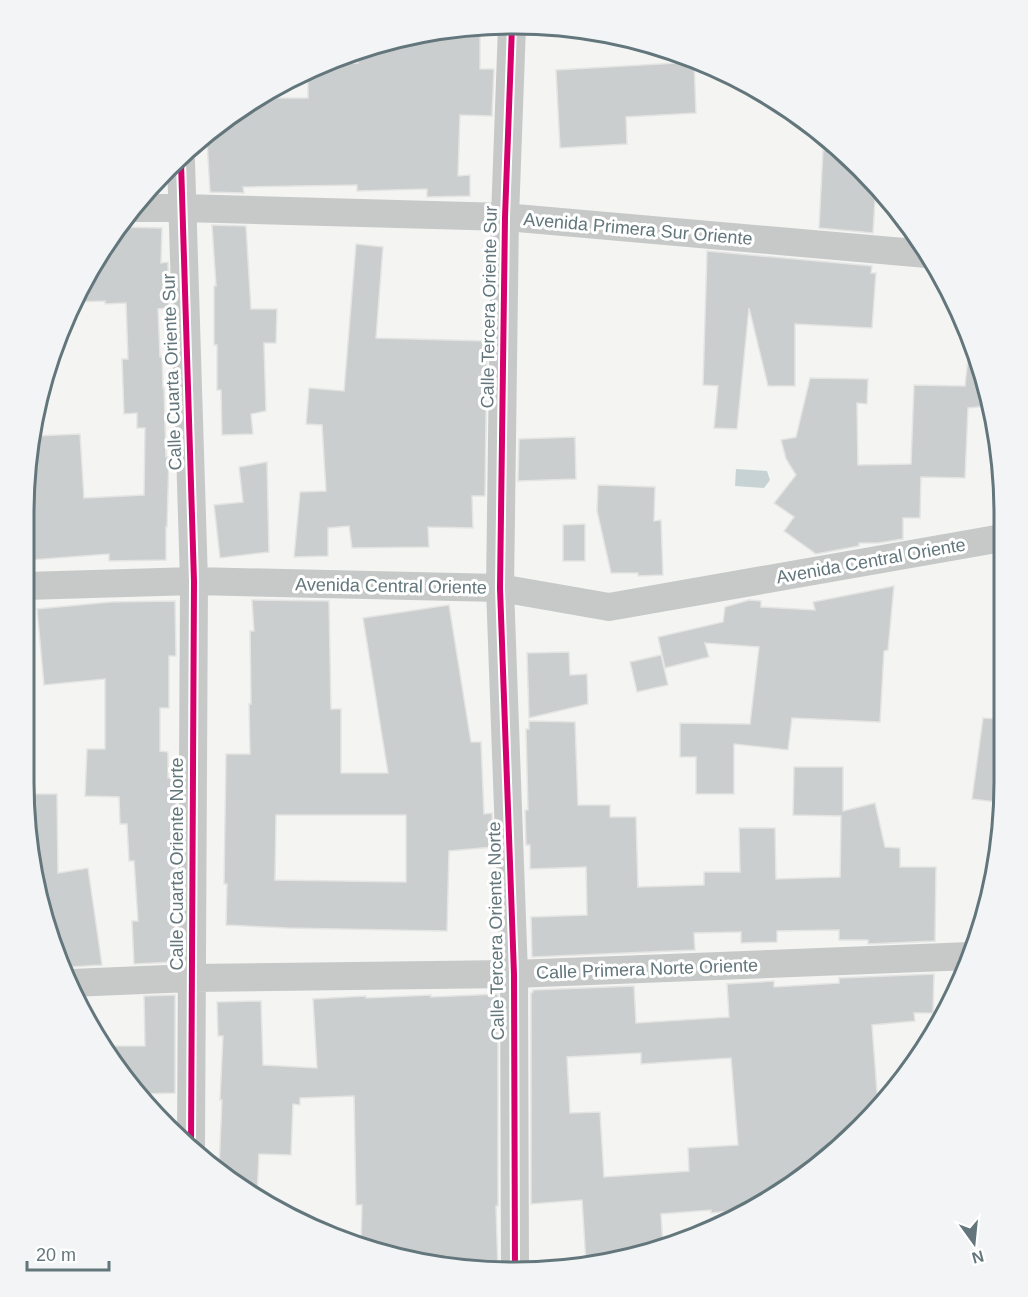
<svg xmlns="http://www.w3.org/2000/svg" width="1028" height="1297" font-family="Arial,sans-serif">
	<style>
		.water { fill: #c6d2d3 }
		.building { fill: #cbcece; stroke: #e4e4e3; stroke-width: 1.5; fill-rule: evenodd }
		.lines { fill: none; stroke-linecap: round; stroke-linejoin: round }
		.minor { stroke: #c7c9c8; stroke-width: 28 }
		.cycleway-casing { stroke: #fff; stroke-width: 10 }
		.cycleway { stroke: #d6006c; stroke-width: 6 }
		.labels { text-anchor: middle; stroke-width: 6; stroke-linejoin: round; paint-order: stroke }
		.street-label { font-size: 18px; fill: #62767c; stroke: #fff }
		.rim { fill: none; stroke: #62767c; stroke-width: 3 }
	</style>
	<rect width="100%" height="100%" fill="#f4f4f3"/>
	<path class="water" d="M 736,469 L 767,471 L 770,480 L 764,488 L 735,486 Z"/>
	<path class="building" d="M 445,29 L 480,29 L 480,69 L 494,69 L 492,116 L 460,115 L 458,176 L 470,175 L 470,196 L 427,197 L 427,189 L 357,191 L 357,185 L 243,187 L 244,193 L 210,192 L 207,140 L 258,98 L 308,98 L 308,72 L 325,64 L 358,63 L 357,50 L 380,45 L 428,42 L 428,33 Z
		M 694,62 L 696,113 L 626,117 L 627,144 L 560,148 L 556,70 Z
		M 823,150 L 839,151 L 876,185 L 873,233 L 819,228 Z
		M 212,225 L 246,226 L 251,309 L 277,309 L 276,343 L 264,343 L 266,411 L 251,414 L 253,434 L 222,435 L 221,390 L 217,390 L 217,345 L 214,345 L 214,286 L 216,286 Z
		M 120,227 L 162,228 L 161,263 L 168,262 L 169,308 L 158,309 L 160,357 L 162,357 L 163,388 L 164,388 L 166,457 L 169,457 L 167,527 L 166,527 L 166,560 L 109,561 L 109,554 L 30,560 L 25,504 L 25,482 L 34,436 L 80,434 L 84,498 L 144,495 L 145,428 L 137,428 L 137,413 L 124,414 L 122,359 L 128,359 L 126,303 L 105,304 L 105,301 L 75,302 L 90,269 Z
		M 356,244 L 383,247 L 376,338 L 487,341 L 485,496 L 472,496 L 473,528 L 428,527 L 429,547 L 352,548 L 349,526 L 328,528 L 328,556 L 294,557 L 300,492 L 326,491 L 322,425 L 306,424 L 309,388 L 344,391 Z
		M 707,251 L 872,266 L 871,273 L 876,273 L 872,328 L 795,324 L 795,386 L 768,386 L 749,308 L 737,429 L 714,428 L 718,386 L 703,385 Z
		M 970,339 L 978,357 L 988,406 L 968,408 L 965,478 L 921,477 L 920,518 L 903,518 L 903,539 L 878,543 L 859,543 L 859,546 L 816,554 L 784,531 L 794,517 L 774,503 L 796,475 L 786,459 L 781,440 L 796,437 L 810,378 L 868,379 L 867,404 L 857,403 L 858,465 L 911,464 L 914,385 L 965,386 Z
		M 575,437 L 576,479 L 518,481 L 519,439 Z
		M 267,462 L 269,552 L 220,558 L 214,505 L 243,502 L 239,467 Z
		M 598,485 L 655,487 L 654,521 L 661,520 L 663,575 L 638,576 L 638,573 L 611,573 L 597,511 Z
		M 585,524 L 585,561 L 563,561 L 563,525 Z
		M 894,586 L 888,650 L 884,651 L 880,722 L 792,718 L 788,750 L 734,744 L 734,794 L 696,794 L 696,757 L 680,757 L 680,723 L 750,724 L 759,647 L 705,643 L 709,657 L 665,668 L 658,637 L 723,622 L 725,607 L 749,600 L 761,601 L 761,607 L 815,610 L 813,602 Z
		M 252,600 L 329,601 L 331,709 L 341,709 L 341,773 L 388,773 L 363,618 L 449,605 L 471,742 L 481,742 L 484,814 L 492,813 L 493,847 L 449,851 L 447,931 L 287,928 L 226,925 L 227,884 L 224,884 L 226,754 L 250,754 L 249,704 L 251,704 L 250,631 L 254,631 ZM 276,815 L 406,815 L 406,882 L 275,880 Z
		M 175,601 L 176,656 L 169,656 L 169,708 L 160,708 L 160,751 L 168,752 L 168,778 L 176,778 L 176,821 L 172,821 L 176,879 L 176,891 L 174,891 L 175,962 L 134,964 L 132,921 L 138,921 L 134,861 L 129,861 L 127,824 L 120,824 L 119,797 L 85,796 L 87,749 L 105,749 L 105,679 L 44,685 L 37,609 L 110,602 Z
		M 569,652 L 570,675 L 587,674 L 588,704 L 529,718 L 527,653 Z
		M 661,655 L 668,685 L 637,692 L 630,662 Z
		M 983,718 L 998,719 L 996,802 L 972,799 Z
		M 529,721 L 575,722 L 578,805 L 610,805 L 610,817 L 636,817 L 638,887 L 704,885 L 704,872 L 740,872 L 739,828 L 775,828 L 776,879 L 840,877 L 841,816 L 793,815 L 794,767 L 843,767 L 843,811 L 875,803 L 885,847 L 900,848 L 900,867 L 936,867 L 935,941 L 868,944 L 868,940 L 839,940 L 839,930 L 777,931 L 777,942 L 741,943 L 741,932 L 694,933 L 695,950 L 532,957 L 531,917 L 587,915 L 586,867 L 530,869 L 530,845 L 526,845 L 525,810 L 528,810 L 526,729 L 529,729 Z
		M 30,794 L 57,794 L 58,873 L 88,868 L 102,965 L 70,967 L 65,968 L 41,909 L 30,831 Z
		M 934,974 L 933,1013 L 914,1013 L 915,1021 L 872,1025 L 878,1105 L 837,1151 L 759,1208 L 711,1213 L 711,1210 L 661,1214 L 663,1247 L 642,1248 L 643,1256 L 640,1256 L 586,1263 L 582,1200 L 531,1204 L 531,993 L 533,992 L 533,990 L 634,986 L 636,1023 L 729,1017 L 727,984 L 774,981 L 774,987 L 839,983 L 839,978 ZM 641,1053 L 641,1064 L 731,1058 L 738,1145 L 688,1148 L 689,1171 L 604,1177 L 600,1112 L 570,1113 L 567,1057 Z
		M 498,994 L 498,1206 L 496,1206 L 498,1271 L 387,1256 L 361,1245 L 362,1205 L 356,1205 L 354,1096 L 300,1098 L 300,1105 L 293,1104 L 291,1155 L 259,1154 L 257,1198 L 219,1169 L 222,1100 L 220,1100 L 223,1036 L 218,1036 L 217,1002 L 261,1001 L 263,1065 L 317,1068 L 313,999 L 366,996 L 366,998 L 431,995 L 431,997 Z
		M 175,995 L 175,1093 L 140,1094 L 104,1046 L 145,1046 L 144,996 Z"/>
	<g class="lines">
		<path class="minor" d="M 512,26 L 505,217 L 500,588 L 514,974 L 515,1273
			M 181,162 L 194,581 L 191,1147
			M 133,208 L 182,208 L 505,217 L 927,254
			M 25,586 L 194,581 L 500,588 L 609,607 L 1002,538
			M 71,983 L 191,978 L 514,974 L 971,956"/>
		<g class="cycleway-casing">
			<path id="cycleway" d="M 512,26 L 505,217 L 500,588 L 514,974 L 515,1273
				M 181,162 L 194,581 L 191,1147"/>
		</g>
		<use href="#cycleway" class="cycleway"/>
	</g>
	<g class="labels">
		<g class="street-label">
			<text transform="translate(638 229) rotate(5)" y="6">Avenida Primera Sur Oriente</text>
			<text transform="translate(489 307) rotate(-89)" y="6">Calle Tercera Oriente Sur</text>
			<text transform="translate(172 372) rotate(-92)" y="6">Calle Cuarta Oriente Sur</text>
			<text transform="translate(871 561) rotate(-10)" y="6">Avenida Central Oriente</text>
			<text transform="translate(391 586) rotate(1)" y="6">Avenida Central Oriente</text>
			<text transform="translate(177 864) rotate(-90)" y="6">Calle Cuarta Oriente Norte</text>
			<text transform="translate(496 931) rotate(-91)" y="6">Calle Tercera Oriente Norte</text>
			<text transform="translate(647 969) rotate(-2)" y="6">Calle Primera Norte Oriente</text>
		</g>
	</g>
	<path d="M0 0H1028V1297H0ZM514 34H514A480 480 0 0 1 994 514V782A480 480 0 0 1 514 1262H514A480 480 0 0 1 34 782V514A480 480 0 0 1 514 34Z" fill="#f2f4f5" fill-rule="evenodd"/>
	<path class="rim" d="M514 34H514A480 480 0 0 1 994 514V782A480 480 0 0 1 514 1262H514A480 480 0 0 1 34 782V514A480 480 0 0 1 514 34Z"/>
	<g transform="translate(974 1243) rotate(165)" stroke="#ffffff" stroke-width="4.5" paint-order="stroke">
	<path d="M0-4.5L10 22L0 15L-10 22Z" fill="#62767c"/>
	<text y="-9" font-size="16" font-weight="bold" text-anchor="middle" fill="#62767c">N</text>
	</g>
	<path d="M27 1261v9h82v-9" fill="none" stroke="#62767c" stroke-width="3"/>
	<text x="36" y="1261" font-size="18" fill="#62767c" stroke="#ffffff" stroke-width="4.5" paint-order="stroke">20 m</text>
</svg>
